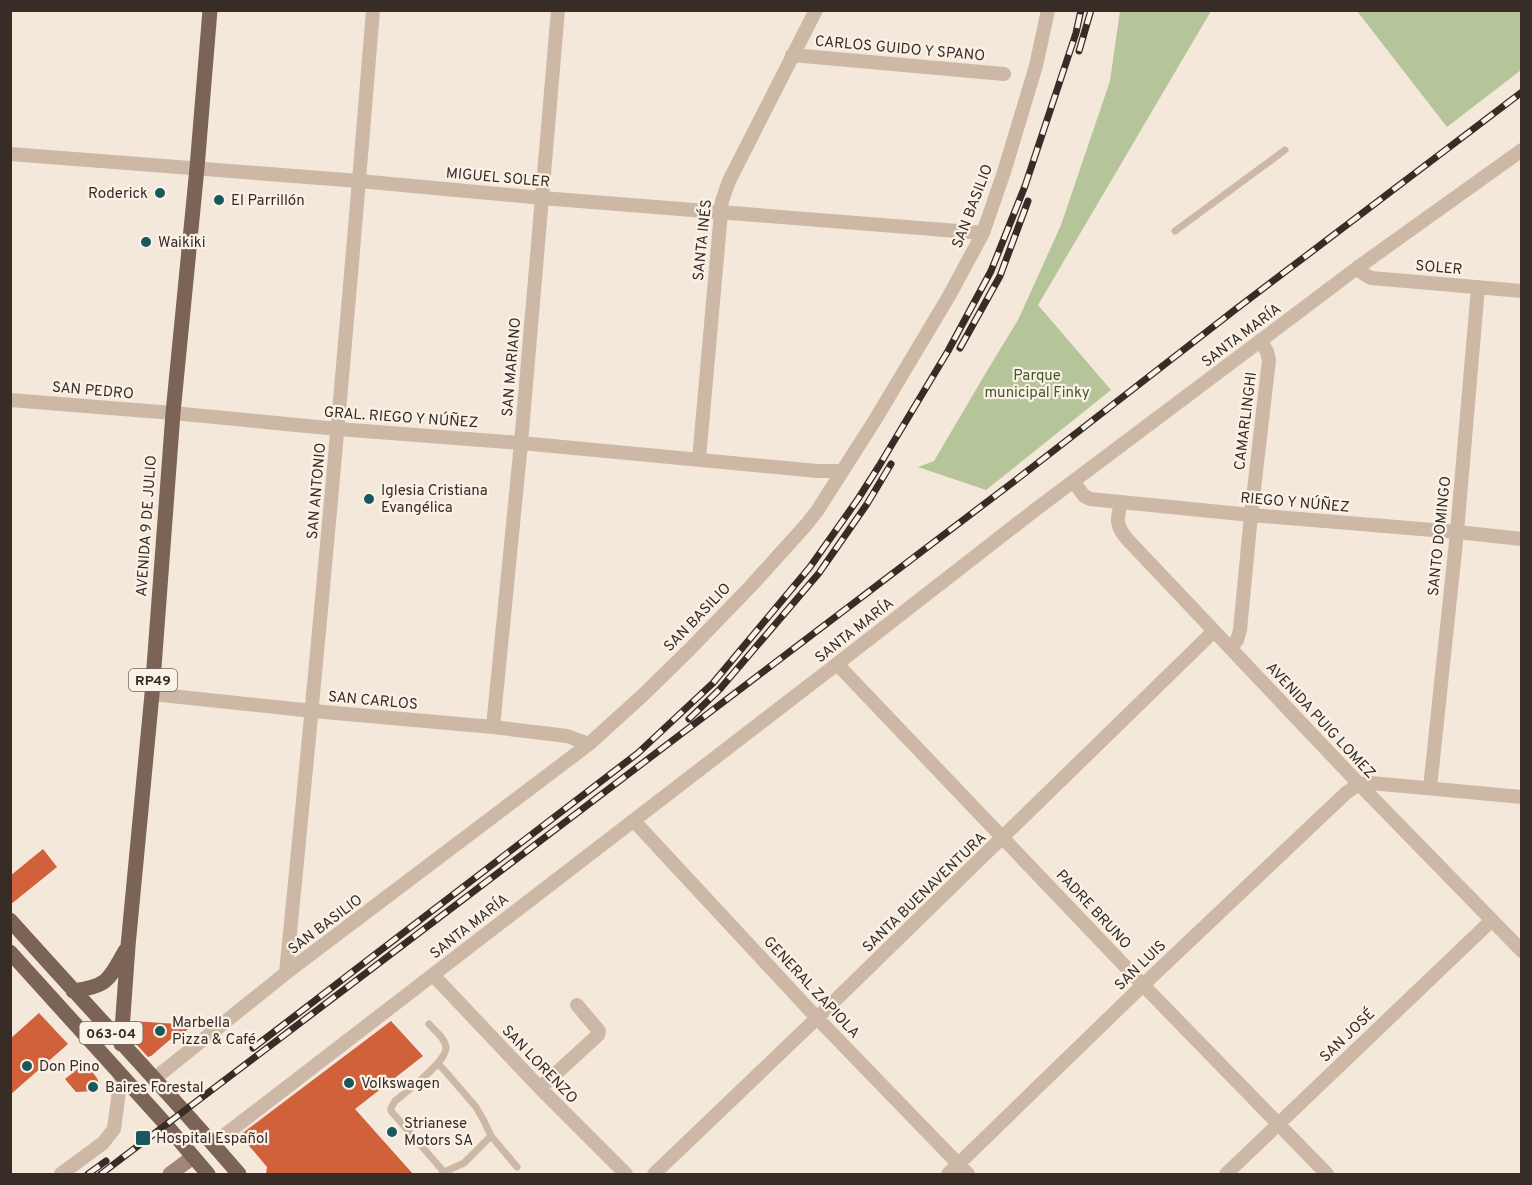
<svg xmlns="http://www.w3.org/2000/svg" width="1532" height="1185" font-family="Overpass,sans-serif">
	<style>
		.green { fill: #b5c499 }
		.building { fill: #d0613b }
		.lines { fill: none; stroke-linecap: round; stroke-linejoin: round }
		.lane { stroke: #cdb8a5; stroke-width: 7 }
		.street { stroke: #cdb8a5; stroke-width: 14 }
		.secondary { stroke: #a18676; stroke-width: 15 }
		.primary { stroke: #7b6356; stroke-width: 15 }
		.rail-casing { stroke: #382c27; stroke-width: 7 }
		.rail { stroke: #fbf2e7; stroke-width: 4.5; stroke-dasharray: 14; stroke-linecap: butt }
		.poi-dot { fill: #19585d; stroke: #fbf2e7; stroke-width: 2 }
		.labels { text-anchor: middle; stroke-width: 4.5; stroke-linejoin: round; paint-order: stroke }
		.shield { fill: #fbf2e7; stroke: #726761; stroke-width: 1.5 }
		.shield-label { font-size: 14px; font-weight: bold; fill: #382c27 }
		.street-label { font-size: 15px; fill: #382c27; stroke: #fbf2e7 }
		.poi-label { font-size: 15px; fill: #382c27; stroke: #fbf2e7; text-anchor: start }
		.park-label { font-size: 15px; fill: #465828; stroke: #fbf2e7 }
	</style>
	<rect width="100%" height="100%" fill="#f4e8da"/>
	<path class="green" d="M 1120,11 L 1211,11 L 1038,305 L 1111,390 L 986,490 L 918,467 L 934,461 L 984,376 L 1019,318 L 1061,225 L 1110,81 Z
		M 1357,11 L 1521,11 L 1521,70 L 1447,127 Z"/>
	<path class="building" d="M 43,849 L 57,867 L 10,905 L 10,876 Z
		M 39,1013 L 68,1044 L 10,1095 L 10,1039 Z
		M 132,1021 L 193,1025 L 175,1040 L 172,1038 L 151,1056 L 148,1057 L 136,1044 Z
		M 391,1021 L 423,1056 L 355,1109 L 413,1174 L 266,1174 L 267,1167 L 240,1135 Z
		M 85,1063 L 97,1078 L 99,1085 L 96,1091 L 76,1092 L 65,1079 Z"/>
	<g class="lines">
		<path class="lane" d="M 1175,231 L 1285,150
			M 429,1024 C 434,1030 445,1038 446,1047 C 447,1062 407,1091 395,1101 L 391,1108 L 391,1111 L 444,1172
			M 438,1063 L 476,1107 L 484,1121 L 491,1136 L 517,1167
			M 442,1173 L 464,1163 L 491,1136"/>
		<path class="street" d="M 792,55 L 1004,74
			M 10,154 L 359,181 L 542,198 L 983,233
			M 1357,268 L 1364,274 L 1371,278 L 1522,291
			M 10,400 L 173,413 L 338,429 L 521,443 L 817,471 L 842,471
			M 699,459 L 722,201 L 729,181 L 816,10
			M 1074,482 L 1084,496 L 1090,499 L 1251,515 L 1457,532 L 1522,539
			M 1121,502 C 1117,519 1115,525 1127,539 L 1359,784 L 1522,951
			M 1231,648 L 1237,640 L 1240,630 L 1251,515 L 1269,360 L 1267,352 L 1261,340
			M 837,664 L 1143,985 L 1327,1174
			M 152,694 L 313,711 L 493,727 L 567,736 L 589,744
			M 493,727 L 521,443 L 558,10
			M 1430,788 L 1457,532 L 1478,287
			M 634,821 L 817,1018 L 968,1174
			M 286,973 C 318,653 347,332 373,10
			M 433,975 L 540,1088 L 626,1174
			M 154,1079 L 286,973 L 589,744 L 643,695 L 689,650 L 750,587 L 806,525 L 817,511 L 875,420 L 949,296 L 983,233 L 1004,172 L 1036,66 L 1048,10
			M 540,1088 L 598,1035 L 599,1031 L 577,1005
			M 213,1144 L 837,664 L 1035,510 L 1357,268 L 1522,150
			M 61,1174 L 103,1143 L 114,1129 L 121,1076
			M 654,1174 L 817,1018 L 1214,631
			M 948,1174 L 1143,985 L 1346,793 L 1359,784 L 1371,783 L 1522,797
			M 1226,1174 L 1492,920"/>
		<path class="secondary" d="M 170,1174 L 193,1157"/>
		<path class="primary" d="M 10,920 C 86,1005 165,1088 239,1174
			M 10,952 L 161,1119 L 208,1174
			M 73,991 C 108,986 109,980 125,951
			M 121,1044 L 128,946 L 152,694 L 173,413 L 197,168 L 210,10"/>
		<g class="rail-casing">
			<path id="rail" d="M 1079,51 L 1091,10
				M 960,348 L 1000,276 L 1028,201
				M 689,719 L 720,689 L 819,573 L 867,504 L 891,464
				M 253,1048 L 638,753 L 713,683 L 810,567 L 858,499 L 879,466 L 948,351 L 991,271 L 1025,186 L 1076,33 L 1081,10
				M 88,1174 L 106,1161
				M 101,1174 L 1012,483 L 1236,309 L 1522,92"/>
		</g>
		<use href="#rail" class="rail"/>
	</g>
	<g class="poi-dot">
		<circle cx="160" cy="193" r="6"/>
		<circle cx="219" cy="200" r="6"/>
		<circle cx="146" cy="242" r="6"/>
		<circle cx="369" cy="499" r="6"/>
		<circle cx="160" cy="1031" r="6"/>
		<circle cx="27" cy="1066" r="6"/>
		<circle cx="349" cy="1083" r="6"/>
		<circle cx="93" cy="1087" r="6"/>
		<circle cx="392" cy="1132" r="6"/>
		<rect x="135" y="1130" width="16" height="16" rx="3"/>
	</g>
	<g class="labels">
		<g class="shield">
			<rect x="129" y="669" width="48" height="22" rx="4.5"/>
			<rect x="79.5" y="1022" width="63" height="22" rx="4.5"/>
		</g>
		<g class="shield-label">
			<text x="153" y="685">RP49</text>
			<text x="111" y="1038">063-04</text>
		</g>
		<g class="street-label">
			<text transform="translate(900 48) rotate(5)" y="5">CARLOS GUIDO Y SPANO</text>
			<text transform="translate(498 177) rotate(5)" y="5">MIGUEL SOLER</text>
			<text transform="translate(972 206) rotate(-69)" y="5">SAN BASILIO</text>
			<text transform="translate(702 240) rotate(-84)" y="5">SANTA INÉS</text>
			<text transform="translate(1439 267) rotate(5)" y="5">SOLER</text>
			<text transform="translate(1241 335) rotate(-37)" y="5">SANTA MARÍA</text>
			<text transform="translate(511 367) rotate(-85)" y="5">SAN MARIANO</text>
			<text transform="translate(93 390) rotate(5)" y="5">SAN PEDRO</text>
			<text transform="translate(401 417) rotate(4)" y="5">GRAL. RIEGO Y NÚÑEZ</text>
			<text transform="translate(1245 421) rotate(-83)" y="5">CAMARLINGHI</text>
			<text transform="translate(316 491) rotate(-85)" y="5">SAN ANTONIO</text>
			<text transform="translate(1295 502) rotate(5)" y="5">RIEGO Y NÚÑEZ</text>
			<text transform="translate(146 526) rotate(-86)" y="5">AVENIDA 9 DE JULIO</text>
			<text transform="translate(1439 536) rotate(-84)" y="5">SANTO DOMINGO</text>
			<text transform="translate(697 617) rotate(-46)" y="5">SAN BASILIO</text>
			<text transform="translate(854 630) rotate(-38)" y="5">SANTA MARÍA</text>
			<text transform="translate(373 700) rotate(5)" y="5">SAN CARLOS</text>
			<text transform="translate(1321 720) rotate(47)" y="5">AVENIDA PUIG LOMEZ</text>
			<text transform="translate(924 892) rotate(-44)" y="5">SANTA BUENAVENTURA</text>
			<text transform="translate(1094 909) rotate(47)" y="5">PADRE BRUNO</text>
			<text transform="translate(325 924) rotate(-37)" y="5">SAN BASILIO</text>
			<text transform="translate(469 926) rotate(-38)" y="5">SANTA MARÍA</text>
			<text transform="translate(1140 965) rotate(-44)" y="5">SAN LUIS</text>
			<text transform="translate(812 987) rotate(47)" y="5">GENERAL ZAPIOLA</text>
			<text transform="translate(1347 1035) rotate(-44)" y="5">SAN JOSÉ</text>
			<text transform="translate(540 1064) rotate(46)" y="5">SAN LORENZO</text>
		</g>
		<g class="poi-label">
			<text x="148" y="198" text-anchor="end">Roderick</text>
			<text x="231" y="205">El Parrillón</text>
			<text x="158" y="247">Waikiki</text>
			<text x="381" y="495">Iglesia Cristiana<tspan x="381" dy="17">Evangélica</tspan></text>
			<text x="172" y="1027">Marbella<tspan x="172" dy="17">Pizza &amp; Café</tspan></text>
			<text x="39" y="1071">Don Pino</text>
			<text x="361" y="1088">Volkswagen</text>
			<text x="105" y="1092">Baires Forestal</text>
			<text x="404" y="1128">Strianese<tspan x="404" dy="17">Motors SA</tspan></text>
			<text x="156" y="1143">Hospital Español</text>
		</g>
		<g class="park-label">
			<text x="1037" y="380">Parque<tspan x="1037" dy="17">municipal Finky</tspan></text>
		</g>
	</g>
	<rect width="1532" height="1185" fill="none" stroke="#382c27" stroke-width="24"/>
</svg>
